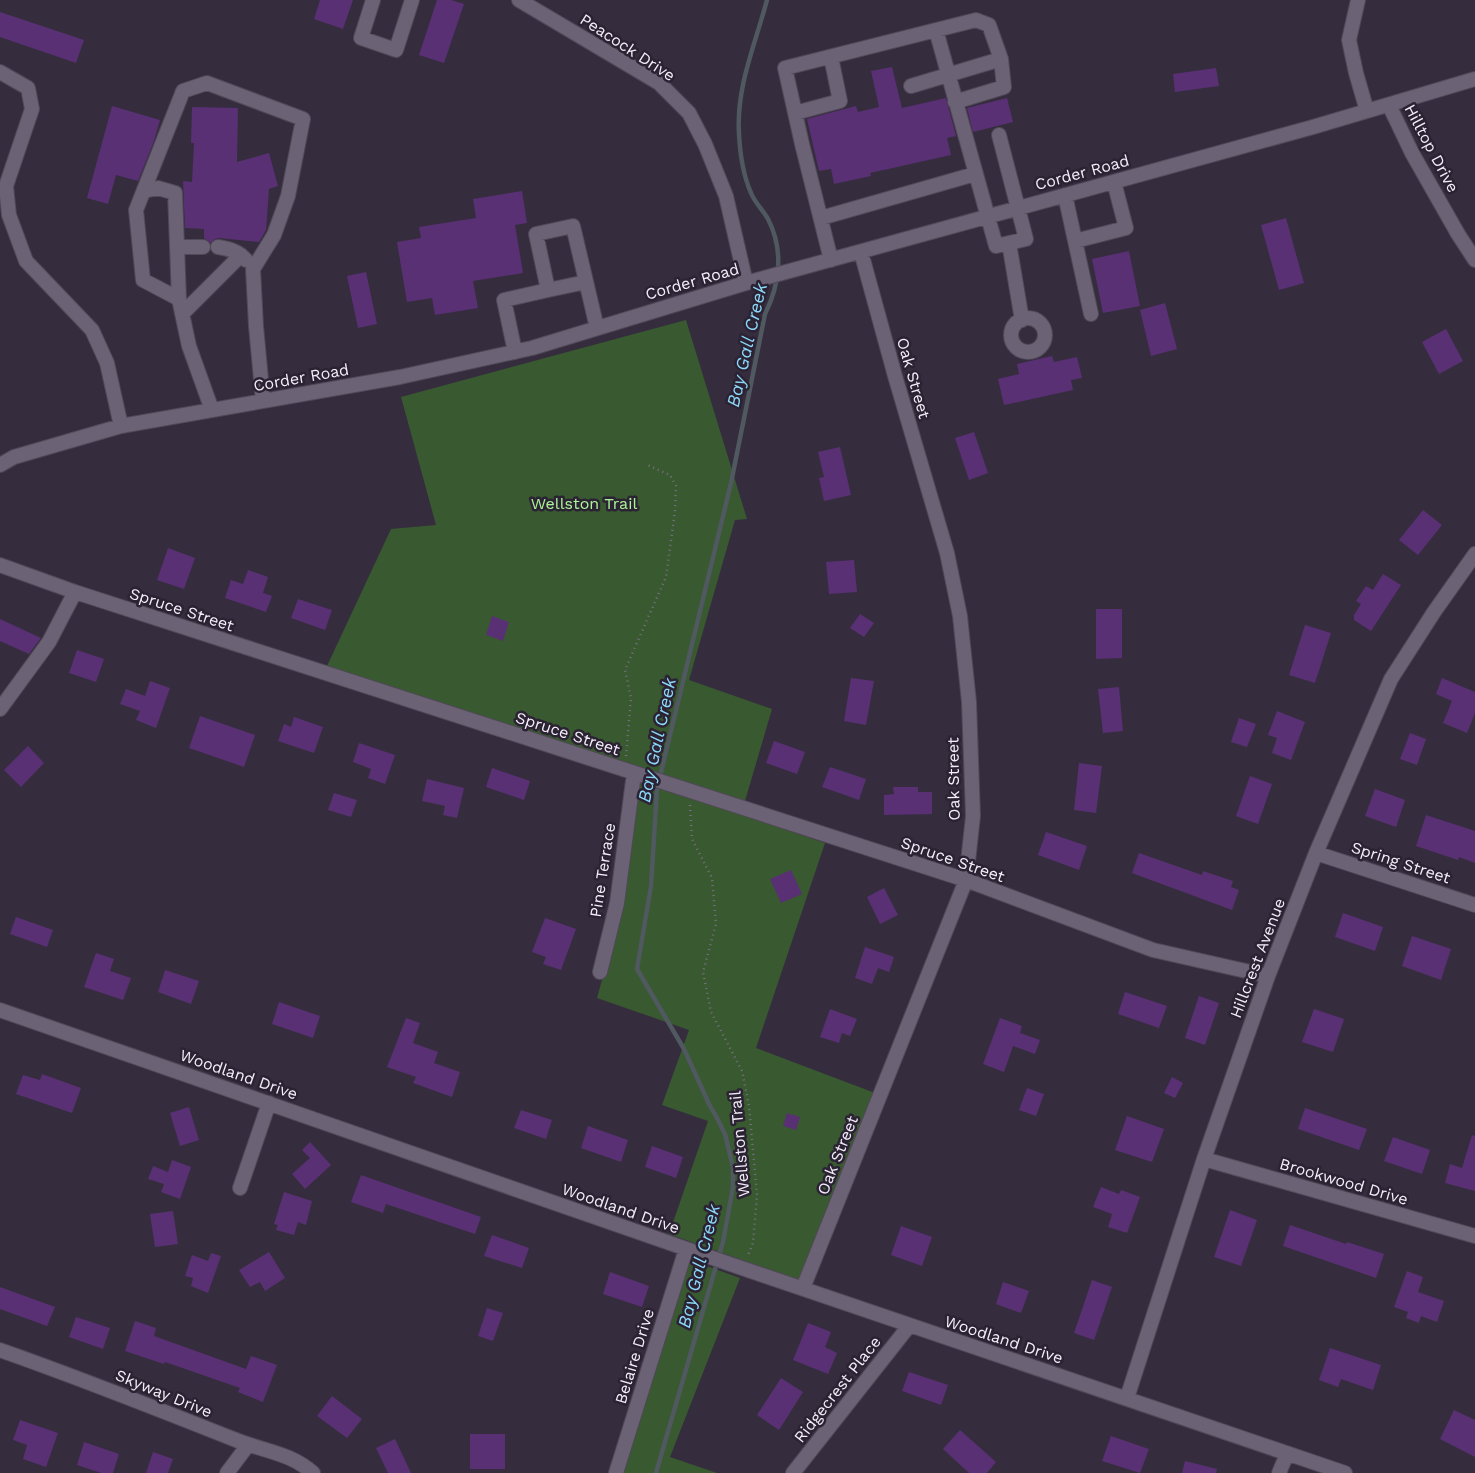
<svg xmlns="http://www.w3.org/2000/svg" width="1475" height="1473" font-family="'Work Sans',sans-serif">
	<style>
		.green { fill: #395930 }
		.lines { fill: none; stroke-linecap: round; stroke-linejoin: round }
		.stream { stroke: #505860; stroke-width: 4.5 }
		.building { fill: #593074 }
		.minor-casing { stroke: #504957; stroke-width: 16 }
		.path { stroke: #77707f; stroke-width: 2.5; stroke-dasharray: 1 4; stroke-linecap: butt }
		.minor { stroke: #6c6275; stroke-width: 14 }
		.labels { text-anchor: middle; stroke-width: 5; stroke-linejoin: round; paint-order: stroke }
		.street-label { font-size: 16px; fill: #f3eef9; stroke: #2b2333 }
		.park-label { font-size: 16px; fill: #abf696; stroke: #2b2333 }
		.water-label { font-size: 18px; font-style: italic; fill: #8cd8fa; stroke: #2b2333 }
	</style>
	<rect width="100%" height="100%" fill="#352d3e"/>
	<path class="green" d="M 686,320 L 747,519 L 735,520 L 689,680 L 772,709 L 745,801 L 327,666 L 391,529 L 436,525 L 401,397 Z
		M 637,779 L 825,843 L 756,1048 L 875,1093 L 801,1281 L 669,1234 L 708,1121 L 662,1105 L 689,1030 L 597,998 L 624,900 Z
		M 690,1260 L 740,1278 L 670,1457 L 717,1473 L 624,1473 Z"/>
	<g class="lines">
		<path class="stream" d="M 656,1473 L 723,1242 L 733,1187 L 733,1167 L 725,1134 L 717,1118 L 709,1104 L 684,1049 L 637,969 L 651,886 L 657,789 L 731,483 L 765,314 C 780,284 784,250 768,219 C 763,210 755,203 751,193 C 743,175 740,153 739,134 C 736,87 755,45 767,0"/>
	</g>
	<path class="building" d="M 320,0 L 353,0 L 343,29 L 314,19 Z
		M 437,0 L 451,0 L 464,4 L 444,63 L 419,55 Z
		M 0,12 L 84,40 L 76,63 L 0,37 Z
		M 892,67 L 902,108 L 946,98 L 956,136 L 947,138 L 951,155 L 870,173 L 871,176 L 834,184 L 831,169 L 819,171 L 807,119 L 856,106 L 858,112 L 879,107 L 871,71 Z
		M 1216,68 L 1219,86 L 1175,92 L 1173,74 Z
		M 1007,98 L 1013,122 L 973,132 L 967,108 Z
		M 112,106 L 160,120 L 154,141 L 138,181 L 116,175 L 108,204 L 87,198 Z
		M 192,107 L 238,108 L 237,162 L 269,153 L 278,186 L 269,189 L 266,230 L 259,242 L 219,238 L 215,239 L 211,243 L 204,238 L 204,229 L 185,228 L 183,181 L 192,182 L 194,143 L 191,143 Z
		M 522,191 L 527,223 L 515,225 L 523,273 L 473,281 L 478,308 L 435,315 L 432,298 L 407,302 L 397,242 L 421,238 L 419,227 L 476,218 L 473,199 Z
		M 1286,218 L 1304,283 L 1279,290 L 1261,225 Z
		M 1129,251 L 1140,306 L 1103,313 L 1092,259 Z
		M 366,272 L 377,324 L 358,328 L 347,276 Z
		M 1165,303 L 1177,349 L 1151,356 L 1140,310 Z
		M 1446,329 L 1463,361 L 1439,374 L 1422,342 Z
		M 1052,356 L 1054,362 L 1077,357 L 1082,378 L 1071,380 L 1073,390 L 1004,405 L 998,379 L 1019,374 L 1017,364 Z
		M 974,432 L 988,473 L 969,480 L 955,438 Z
		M 840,447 L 851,495 L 824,501 L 819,478 L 824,477 L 818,452 Z
		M 1423,510 L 1442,525 L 1418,555 L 1399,540 Z
		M 168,548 L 195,558 L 184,589 L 157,580 Z
		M 854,560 L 857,592 L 829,594 L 826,562 Z
		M 248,570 L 268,577 L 263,593 L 272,596 L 266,612 L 225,598 L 231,580 L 243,584 Z
		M 1383,574 L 1401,585 L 1371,631 L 1354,620 L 1354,615 L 1361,604 L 1356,601 L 1366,586 L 1373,590 Z
		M 298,599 L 332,610 L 325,630 L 291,618 Z
		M 1096,609 L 1122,609 L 1122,658 L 1096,659 Z
		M 860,614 L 874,623 L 864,637 L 850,628 Z
		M 492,616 L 509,622 L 503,641 L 486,635 Z
		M 0,619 L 41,638 L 29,654 L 0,641 Z
		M 1305,625 L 1331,633 L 1315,683 L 1289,675 Z
		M 77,650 L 104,659 L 96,682 L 69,673 Z
		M 851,678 L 874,681 L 866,725 L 844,721 Z
		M 1442,678 L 1475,692 L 1475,713 L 1467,733 L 1443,723 L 1452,701 L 1436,694 Z
		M 150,681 L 170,688 L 156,728 L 136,720 L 140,711 L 120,704 L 126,689 L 145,696 Z
		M 1119,687 L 1123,731 L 1103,733 L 1098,689 Z
		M 1277,711 L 1305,722 L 1291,760 L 1272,753 L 1277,738 L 1268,735 Z
		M 200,716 L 255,735 L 244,767 L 189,748 Z
		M 294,717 L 323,727 L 314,753 L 278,741 L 284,724 L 291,727 Z
		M 1239,718 L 1256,724 L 1247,747 L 1231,742 Z
		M 1410,733 L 1426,739 L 1417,765 L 1400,759 Z
		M 774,741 L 805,752 L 797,774 L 766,763 Z
		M 359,743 L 395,755 L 385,784 L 368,778 L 371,769 L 353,762 Z
		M 28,746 L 44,763 L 21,787 L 4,770 Z
		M 1079,763 L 1102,766 L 1096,813 L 1074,810 Z
		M 830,767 L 866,779 L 859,800 L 822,787 Z
		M 492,768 L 530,781 L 524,800 L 486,787 Z
		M 1250,776 L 1272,784 L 1258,824 L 1236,816 Z
		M 427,779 L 464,788 L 457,818 L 443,815 L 445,806 L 422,801 Z
		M 893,787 L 918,787 L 918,792 L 932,792 L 932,814 L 884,815 L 884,795 L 894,794 Z
		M 1375,789 L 1405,800 L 1396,827 L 1365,816 Z
		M 334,793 L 357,800 L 351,817 L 328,810 Z
		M 1426,815 L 1475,831 L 1475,863 L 1459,857 L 1458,860 L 1416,846 Z
		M 1046,832 L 1087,846 L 1079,870 L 1038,855 Z
		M 1139,853 L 1202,875 L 1203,871 L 1233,881 L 1231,887 L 1239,890 L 1232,910 L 1132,873 Z
		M 791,870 L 802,894 L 781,903 L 770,879 Z
		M 884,888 L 898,915 L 880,924 L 867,897 Z
		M 1343,913 L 1383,927 L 1375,951 L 1335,937 Z
		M 16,917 L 53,930 L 47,947 L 10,934 Z
		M 545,918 L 576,929 L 561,970 L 543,964 L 546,957 L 532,952 Z
		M 1412,936 L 1451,949 L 1441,980 L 1402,966 Z
		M 865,947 L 894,957 L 889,972 L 878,968 L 872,984 L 855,978 Z
		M 96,953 L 114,959 L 110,971 L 131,978 L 123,1000 L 84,987 Z
		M 165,970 L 199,981 L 191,1004 L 158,992 Z
		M 1125,992 L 1167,1006 L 1159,1028 L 1118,1014 Z
		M 1199,996 L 1219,1003 L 1205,1045 L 1185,1038 Z
		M 279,1002 L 320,1016 L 313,1038 L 272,1024 Z
		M 830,1009 L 857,1019 L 850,1036 L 842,1033 L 839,1043 L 820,1037 Z
		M 1314,1009 L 1344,1019 L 1333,1052 L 1302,1042 Z
		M 406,1018 L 420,1023 L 413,1043 L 438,1052 L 434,1063 L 460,1072 L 452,1097 L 413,1083 L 416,1077 L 387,1067 Z
		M 1000,1018 L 1022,1026 L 1020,1033 L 1040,1040 L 1035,1054 L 1013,1046 L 1004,1072 L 983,1064 Z
		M 42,1074 L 81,1088 L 72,1113 L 16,1094 L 23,1075 L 40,1080 Z
		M 1172,1077 L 1183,1083 L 1175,1098 L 1164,1093 Z
		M 1027,1088 L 1044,1094 L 1036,1116 L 1019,1110 Z
		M 189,1107 L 199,1140 L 180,1146 L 170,1113 Z
		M 1305,1108 L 1367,1129 L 1359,1150 L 1298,1129 Z
		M 521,1110 L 552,1120 L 546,1139 L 514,1128 Z
		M 787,1113 L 800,1117 L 796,1130 L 783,1126 Z
		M 1127,1116 L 1164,1129 L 1152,1162 L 1115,1150 Z
		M 588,1126 L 628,1140 L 621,1162 L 581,1148 Z
		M 1472,1135 L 1475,1136 L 1475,1191 L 1445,1183 L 1450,1164 L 1462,1168 Z
		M 1393,1137 L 1430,1150 L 1422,1174 L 1384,1161 Z
		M 310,1142 L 331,1165 L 305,1189 L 292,1174 L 310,1158 L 302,1150 Z
		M 652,1146 L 683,1157 L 676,1178 L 645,1167 Z
		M 172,1160 L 191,1167 L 180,1199 L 161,1192 L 164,1184 L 148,1179 L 153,1166 L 168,1172 Z
		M 361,1175 L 481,1217 L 475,1234 L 386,1204 L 383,1213 L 351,1202 Z
		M 1101,1187 L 1119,1194 L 1121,1190 L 1140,1197 L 1127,1233 L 1108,1227 L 1112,1214 L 1093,1207 Z
		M 284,1192 L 312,1201 L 306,1225 L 298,1222 L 294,1235 L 276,1230 L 278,1225 L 274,1224 Z
		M 1230,1210 L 1257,1220 L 1241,1266 L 1214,1257 Z
		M 173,1211 L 178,1244 L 155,1247 L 150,1214 Z
		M 1290,1225 L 1346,1244 L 1347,1242 L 1384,1254 L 1376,1278 L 1283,1246 Z
		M 901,1226 L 932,1237 L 922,1266 L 891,1255 Z
		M 492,1235 L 529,1248 L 522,1268 L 484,1256 Z
		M 269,1252 L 285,1278 L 265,1291 L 260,1282 L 250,1287 L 239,1270 Z
		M 211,1253 L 221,1256 L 208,1293 L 191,1286 L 193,1278 L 185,1276 L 192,1255 L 208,1261 Z
		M 1407,1271 L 1423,1277 L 1418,1292 L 1444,1301 L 1437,1322 L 1421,1316 L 1419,1323 L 1406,1318 L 1408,1312 L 1394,1307 Z
		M 610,1272 L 649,1286 L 642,1307 L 603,1294 Z
		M 1092,1280 L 1112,1287 L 1094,1340 L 1074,1333 Z
		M 1003,1282 L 1029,1291 L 1021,1313 L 996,1304 Z
		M 0,1287 L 55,1307 L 47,1326 L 0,1309 Z
		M 487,1308 L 503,1313 L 493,1341 L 478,1336 Z
		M 76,1317 L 110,1328 L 103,1349 L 69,1337 Z
		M 135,1321 L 156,1328 L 154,1336 L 246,1369 L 251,1356 L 277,1365 L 263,1402 L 238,1392 L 240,1388 L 165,1362 L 164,1364 L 125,1351 Z
		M 808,1323 L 831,1332 L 825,1347 L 837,1353 L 828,1374 L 793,1360 Z
		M 1330,1348 L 1381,1365 L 1373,1390 L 1341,1379 L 1338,1387 L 1319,1380 Z
		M 909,1372 L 948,1385 L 941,1405 L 902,1391 Z
		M 781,1378 L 803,1392 L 779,1430 L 757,1415 Z
		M 332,1396 L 362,1419 L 347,1438 L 317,1416 Z
		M 1454,1410 L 1475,1420 L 1475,1457 L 1440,1439 Z
		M 20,1420 L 58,1433 L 46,1467 L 23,1459 L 27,1445 L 13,1440 Z
		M 960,1430 L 996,1462 L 987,1473 L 969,1473 L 943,1449 Z
		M 470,1434 L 505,1434 L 505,1469 L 470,1469 Z
		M 1111,1436 L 1149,1449 L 1140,1473 L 1102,1461 Z
		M 395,1439 L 411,1473 L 388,1473 L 376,1448 Z
		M 84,1442 L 119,1454 L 113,1473 L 101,1473 L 77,1465 Z
		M 153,1452 L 173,1459 L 168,1473 L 146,1473 Z
		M 1185,1461 L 1217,1469 L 1216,1473 L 1182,1473 Z"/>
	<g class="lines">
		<g class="minor-casing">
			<path id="minor" d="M 373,0 L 361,38 L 396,50 L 412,0
				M 519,0 L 659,83 L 689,113 L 705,144 L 726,196 L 746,283
				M 1358,0 L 1349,40 L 1356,73 L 1367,111
				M 936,30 L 996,246 L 1026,239 L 999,135
				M 0,72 L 28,88 L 32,109 L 6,186 L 9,215 L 26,261 L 92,330 L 107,363 L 121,426
				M 955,102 L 1004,87 L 1001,59
				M 1389,105 L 1412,153 L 1458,234 L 1475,260
				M 795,113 L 840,101 L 831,57
				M 144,191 L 158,188 L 175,193 L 179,299 L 143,280 L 136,210 L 183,91 L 207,83 L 303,119 L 288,196 L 274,235 L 253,269 L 256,326 L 263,401
				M 1065,195 L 1091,314
				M 821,218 L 975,174
				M 1075,241 L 1126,228 L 1114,182
				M 1009,243 L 1022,320
				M 177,247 L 203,247
				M 218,247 C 230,249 238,251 246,260
				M 831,260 L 802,144 L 785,68 L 976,20 L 989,25 L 1001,59 L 911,86
				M 548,290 L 586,282
				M 179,299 L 189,346 L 212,410
				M 182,314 L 241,255
				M1011 335a17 17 0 1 1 34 0a17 17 0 1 1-34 0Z
				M 515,352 L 504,300 L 548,290 L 536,234 L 573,226 L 597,328
				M 0,465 L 14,457 L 121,426 L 400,377 L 532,348 L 746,283 L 1313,127 L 1475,79
				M 0,565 L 75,592 L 966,880 L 1153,950 L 1268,976
				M 0,709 L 49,642 L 75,592
				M 1316,853 L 1475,905
				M 600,972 L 617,903 L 634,773
				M 0,1010 L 730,1264 L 1345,1473
				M 1204,1159 L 1475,1236
				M 240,1188 L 269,1103
				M 803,1288 L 966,880 L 973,816 L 969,702 L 960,616 L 947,553 L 895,376 L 861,252
				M 0,1350 C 80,1378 158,1409 236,1440 C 263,1451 291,1453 313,1473
				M 1127,1398 L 1204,1159 L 1268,976 L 1316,853 L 1391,679 L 1434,612 L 1475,554
				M 227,1473 L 248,1445
				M 616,1473 L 686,1249
				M 793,1473 L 909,1326
				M 1279,1473 L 1287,1454"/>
		</g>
		<path class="path" d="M 626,756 L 631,698 L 625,670 L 666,577 L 675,511 L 676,486 L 670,475 L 645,464
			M 690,805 L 692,839 L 712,878 L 716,924 L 703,972 L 711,1012 L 742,1071 L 749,1106 L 757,1195 L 753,1243 L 748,1255"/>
		<use href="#minor" class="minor"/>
	</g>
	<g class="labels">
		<g class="street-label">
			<text transform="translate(628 47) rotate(33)" y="6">Peacock Drive</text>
			<text transform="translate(1432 148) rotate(62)" y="6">Hilltop Drive</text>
			<text transform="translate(1082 172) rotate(-15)" y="6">Corder Road</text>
			<text transform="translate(692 281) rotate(-16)" y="6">Corder Road</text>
			<text transform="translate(301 377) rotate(-10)" y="6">Corder Road</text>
			<text transform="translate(914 378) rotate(74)" y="6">Oak Street</text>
			<text transform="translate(182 609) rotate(18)" y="6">Spruce Street</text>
			<text transform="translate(568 733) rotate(18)" y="6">Spruce Street</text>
			<text transform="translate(953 779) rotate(-91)" y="6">Oak Street</text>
			<text transform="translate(953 859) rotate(19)" y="6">Spruce Street</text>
			<text transform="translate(1401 862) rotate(18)" y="6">Spring Street</text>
			<text transform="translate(602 870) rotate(-81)" y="6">Pine Terrace</text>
			<text transform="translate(1257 958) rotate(-69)" y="6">Hillcrest Avenue</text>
			<text transform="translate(239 1074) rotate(19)" y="6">Woodland Drive</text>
			<text transform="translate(739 1144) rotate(-95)" y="6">Wellston Trail</text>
			<text transform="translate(837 1155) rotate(-68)" y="6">Oak Street</text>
			<text transform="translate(1344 1181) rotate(16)" y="6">Brookwood Drive</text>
			<text transform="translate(621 1208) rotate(19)" y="6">Woodland Drive</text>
			<text transform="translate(1004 1339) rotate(18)" y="6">Woodland Drive</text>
			<text transform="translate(634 1356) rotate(-73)" y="6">Belaire Drive</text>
			<text transform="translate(837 1389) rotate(-52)" y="6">Ridgecrest Place</text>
			<text transform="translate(164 1393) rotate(22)" y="6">Skyway Drive</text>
		</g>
		<g class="park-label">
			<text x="584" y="509">Wellston Trail</text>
		</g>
		<g class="water-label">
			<text transform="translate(747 345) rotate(-77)" y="6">Bay Gall Creek</text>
			<text transform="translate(657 740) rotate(-78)" y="6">Bay Gall Creek</text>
			<text transform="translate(699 1266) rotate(-76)" y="6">Bay Gall Creek</text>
		</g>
	</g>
</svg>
